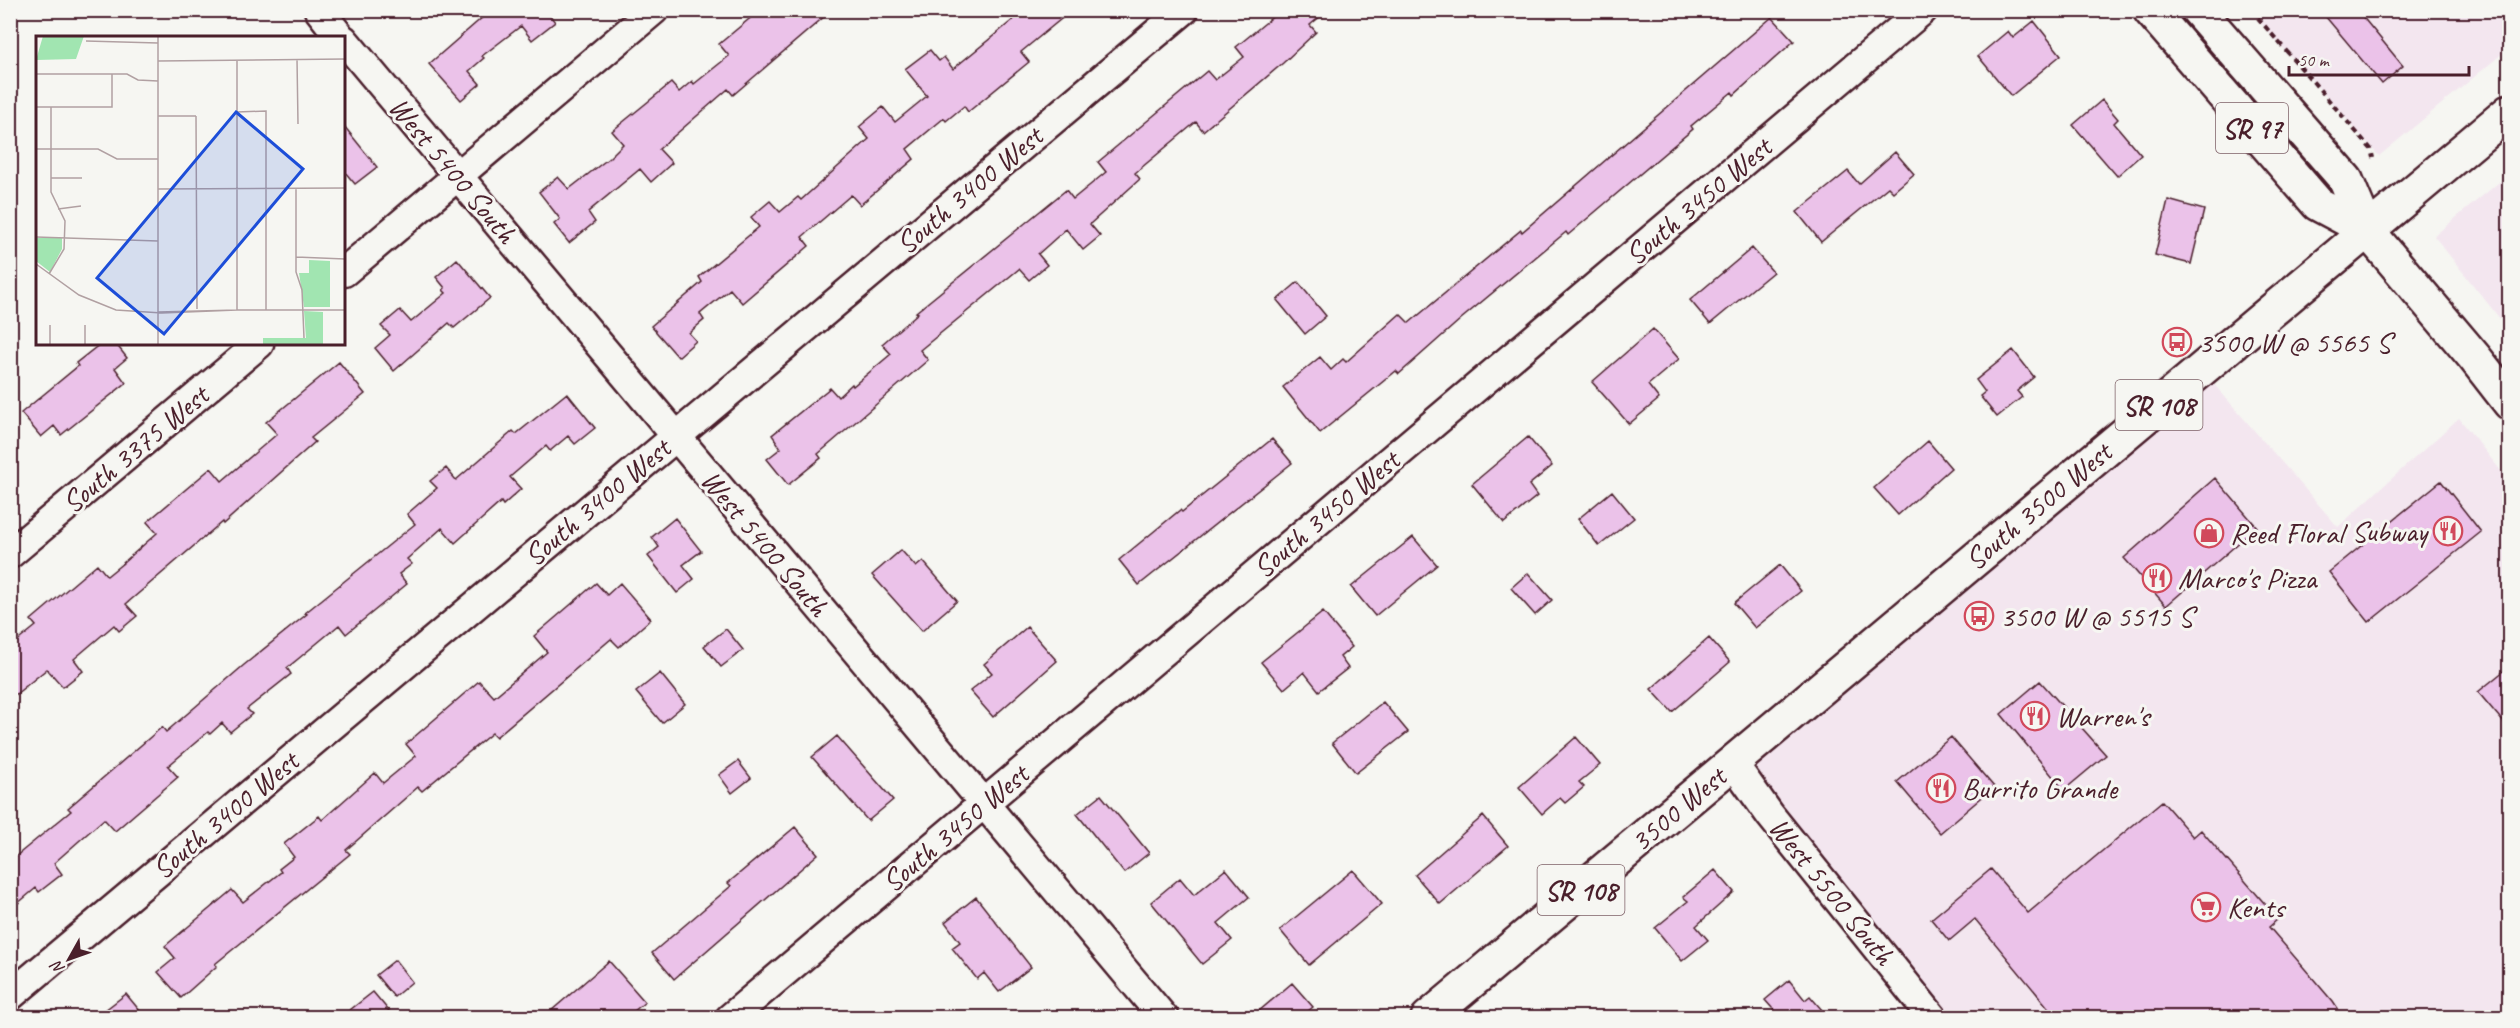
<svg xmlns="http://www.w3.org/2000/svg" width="2520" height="1028" font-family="Caveat,sans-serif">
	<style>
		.built { fill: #f3e6ef }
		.building { fill: #ebc2e9; stroke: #4a1f2b; stroke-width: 1.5 }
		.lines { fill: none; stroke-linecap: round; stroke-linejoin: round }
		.minor-casing { stroke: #4a1f2b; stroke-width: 33 }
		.major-casing { stroke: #4a1f2b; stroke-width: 38 }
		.path { stroke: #4a1f2b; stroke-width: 4; stroke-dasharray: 6 4.5; stroke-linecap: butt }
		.minor { stroke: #f6f6f2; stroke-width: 28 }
		.major { stroke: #f6f6f2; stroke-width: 33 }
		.labels { text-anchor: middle; stroke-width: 6; stroke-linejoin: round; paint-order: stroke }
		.shield { fill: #f6f6f2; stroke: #7e6067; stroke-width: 1.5 }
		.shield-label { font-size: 28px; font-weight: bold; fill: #4a1f2b }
		.street-label { font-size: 30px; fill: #4a1f2b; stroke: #f6f6f2 }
		.poi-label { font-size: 30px; fill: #4a1f2b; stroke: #f6f6f2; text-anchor: start }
		.inset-road { fill: none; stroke: #b1a0a2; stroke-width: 1.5 }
		.view { fill: #1d4ed8; fill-opacity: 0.15; stroke: #1d4ed8; stroke-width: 3 }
		.inset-edge { fill: none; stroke: #4a1f2b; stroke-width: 3 }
	</style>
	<rect width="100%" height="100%" fill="#f6f6f2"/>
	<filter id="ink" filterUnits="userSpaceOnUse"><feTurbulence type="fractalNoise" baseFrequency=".0167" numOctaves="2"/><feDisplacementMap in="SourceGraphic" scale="12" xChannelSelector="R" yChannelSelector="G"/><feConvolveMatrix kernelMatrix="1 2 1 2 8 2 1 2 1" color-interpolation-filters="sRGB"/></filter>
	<g filter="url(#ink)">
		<path class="built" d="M 2250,11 L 2509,11 L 2509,48 L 2379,156 Z
			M 2509,174 L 2509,330 L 2434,236 Z
			M 2212,382 L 2338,527 L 2459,418 L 2509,481 L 2509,1017 L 1950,1017 L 1746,769 Z"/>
		<path class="building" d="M 491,10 L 546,10 L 555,22 L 532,40 L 521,26 L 482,56 L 484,58 L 469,71 L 480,84 L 461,100 L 429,64 Z
			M 760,10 L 832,10 L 733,95 L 728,89 L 659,149 L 672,163 L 651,182 L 640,169 L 588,212 L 595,222 L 569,243 L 554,224 L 560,219 L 539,192 L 558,177 L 569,189 L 609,158 L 623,144 L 612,131 L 671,83 L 679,92 L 692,81 L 694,84 L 729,56 L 719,44 Z
			M 1025,10 L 1072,10 L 1021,52 L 1029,62 L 968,112 L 964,106 L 946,121 L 944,118 L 907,149 L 914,159 L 860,205 L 851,195 L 802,237 L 809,246 L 742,303 L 730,289 L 700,314 L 704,320 L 689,333 L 696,341 L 678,357 L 651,326 L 702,282 L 699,277 L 759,227 L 751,217 L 770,201 L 780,212 L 798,197 L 801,200 L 869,139 L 859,127 L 883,107 L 895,122 L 927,96 L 905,69 L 930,50 L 939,61 L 944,57 L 953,69 Z
			M 1281,10 L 1328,10 L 1310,25 L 1316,32 L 1283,63 L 1203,131 L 1196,122 L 1135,173 L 1140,179 L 1090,224 L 1100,236 L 1083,250 L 1066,229 L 1038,254 L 1047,265 L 1029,280 L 1019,269 L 920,350 L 928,360 L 818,454 L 821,458 L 788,485 L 767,459 L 781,448 L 772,435 L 830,388 L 838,397 L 852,384 L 853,386 L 891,354 L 882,344 L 918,313 L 916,312 L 1066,190 L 1073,199 L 1106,172 L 1098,162 L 1207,71 L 1215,80 L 1244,57 L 1236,47 Z
			M 2320,10 L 2357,10 L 2403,66 L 2382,84 Z
			M 1772,17 L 1794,41 L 1734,95 L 1732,92 L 1691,126 L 1693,129 L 1568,235 L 1566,232 L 1461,319 L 1399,374 L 1396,371 L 1320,433 L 1283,387 L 1320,357 L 1331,370 L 1343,359 L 1346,362 L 1400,314 L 1409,323 L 1521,230 L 1522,232 Z
			M 2034,21 L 2061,55 L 2011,96 L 1978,56 L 2008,31 L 2013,38 Z
			M 2102,100 L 2118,119 L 2114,123 L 2141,155 L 2117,176 L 2073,125 Z
			M 344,126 L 377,167 L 355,184 L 344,171 Z
			M 1895,152 L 1914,174 L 1893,192 L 1888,187 L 1821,242 L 1797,212 L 1848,171 L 1859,184 Z
			M 2168,200 L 2204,210 L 2191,264 L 2155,255 Z
			M 1752,248 L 1773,272 L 1710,324 L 1690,300 Z
			M 457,259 L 490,298 L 454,328 L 449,323 L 394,371 L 375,348 L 390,335 L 381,326 L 400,310 L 411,322 L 446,293 L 443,290 L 445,288 L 436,277 Z
			M 1298,282 L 1326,316 L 1305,334 L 1277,300 Z
			M 1653,329 L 1679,359 L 1648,385 L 1659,399 L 1629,424 L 1592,382 Z
			M 100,344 L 116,344 L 127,358 L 115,368 L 126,383 L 61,435 L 54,426 L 41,437 L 21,413 L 78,366 L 76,363 Z
			M 2013,350 L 2034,377 L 2017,391 L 2022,397 L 1997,417 L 1980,396 L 1985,392 L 1976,380 Z
			M 339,362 L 365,394 L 311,438 L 315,442 L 223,524 L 222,522 L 126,604 L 137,616 L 119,631 L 114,625 L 74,659 L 83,671 L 63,687 L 47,669 L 10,699 L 10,647 L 36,626 L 31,620 L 97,564 L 107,576 L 123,563 L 157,533 L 147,522 L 211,468 L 222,481 L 277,434 L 266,422 Z
			M 567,393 L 595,428 L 575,444 L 568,436 L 550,451 L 546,446 L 510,477 L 521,489 L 503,505 L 501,502 L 455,543 L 442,528 L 407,559 L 412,564 L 399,574 L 407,584 L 346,634 L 339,625 L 298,659 L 287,668 L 291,674 L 247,709 L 252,714 L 230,732 L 222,723 L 210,734 L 208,732 L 168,766 L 178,777 L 115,831 L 104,819 L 54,863 L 62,874 L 39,892 L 36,888 L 10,910 L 10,861 L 71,811 L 68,808 L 162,727 L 166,732 L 244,665 L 307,614 L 305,613 L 415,524 L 407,514 L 437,488 L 430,481 L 446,468 L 456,480 L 513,431 L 516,434 Z
			M 1528,437 L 1552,466 L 1529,485 L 1537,496 L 1504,523 L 1472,484 Z
			M 1272,439 L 1292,463 L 1139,585 L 1119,560 L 1180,510 L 1182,512 Z
			M 1928,441 L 1951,468 L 1898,515 L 1874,488 Z
			M 2215,478 L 2257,527 L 2166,606 L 2124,558 Z
			M 2441,481 L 2481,532 L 2369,622 L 2329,572 Z
			M 1612,491 L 1634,518 L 1599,546 L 1578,519 Z
			M 675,518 L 701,551 L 683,565 L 694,579 L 677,593 L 648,556 L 659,547 L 652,537 Z
			M 1413,537 L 1437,565 L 1375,616 L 1351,587 Z
			M 901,550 L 916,567 L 923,561 L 957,601 L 922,631 L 872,575 Z
			M 1780,565 L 1801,591 L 1755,628 L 1734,603 Z
			M 1528,573 L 1552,600 L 1535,615 L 1511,588 Z
			M 596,583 L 607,595 L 620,583 L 651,619 L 619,647 L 611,639 L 496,737 L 492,733 L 422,791 L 418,787 L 346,850 L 350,854 L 215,964 L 217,966 L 181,998 L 158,972 L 175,958 L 165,946 L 232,890 L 243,902 L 281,872 L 279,869 L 294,857 L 284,844 L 319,816 L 322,820 L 375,773 L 383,783 L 416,756 L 406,744 L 479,681 L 494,697 L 547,652 L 534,636 Z
			M 1323,612 L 1352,647 L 1340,657 L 1348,668 L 1319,691 L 1304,672 L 1284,689 L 1261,662 Z
			M 1027,627 L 1057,661 L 993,717 L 970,691 L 992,673 L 984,664 Z
			M 726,629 L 743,650 L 721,667 L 704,646 Z
			M 1709,638 L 1730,662 L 1672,712 L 1651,689 Z
			M 2510,666 L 2510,730 L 2478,692 Z
			M 660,673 L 685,704 L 662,723 L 636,692 Z
			M 2040,681 L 2106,755 L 2064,790 L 2001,714 Z
			M 1383,702 L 1408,732 L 1356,773 L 1332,743 Z
			M 837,736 L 893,800 L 868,821 L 812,757 Z
			M 1576,737 L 1600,765 L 1579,782 L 1584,787 L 1565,803 L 1560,798 L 1542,814 L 1519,787 Z
			M 1951,737 L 1994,787 L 1940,833 L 1897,782 Z
			M 738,761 L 751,778 L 732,793 L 719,775 Z
			M 1101,795 L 1149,853 L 1124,873 L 1077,814 Z
			M 2162,801 L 2193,837 L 2201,830 L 2278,919 L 2269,927 L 2333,1002 L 2343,1017 L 2056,1017 L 1975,919 L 1949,941 L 1931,919 L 1991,869 L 2028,913 Z
			M 1483,816 L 1508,846 L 1440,904 L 1415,875 Z
			M 795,827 L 818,854 L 674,979 L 652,953 L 731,886 L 728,883 Z
			M 1226,869 L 1249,897 L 1218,923 L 1232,940 L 1202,964 L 1151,902 L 1180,878 L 1194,895 Z
			M 1353,870 L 1382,904 L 1309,965 L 1280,930 Z
			M 1715,870 L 1734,892 L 1696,926 L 1708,940 L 1682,961 L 1655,928 L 1688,901 L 1683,897 Z
			M 976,897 L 1031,967 L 999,992 L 984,973 L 977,979 L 952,948 L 960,942 L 945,922 Z
			M 395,960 L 412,982 L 394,997 L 376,975 Z
			M 609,961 L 645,1002 L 627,1017 L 544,1017 Z
			M 1789,980 L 1805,1000 L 1810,996 L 1828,1017 L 1780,1017 L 1765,1000 Z
			M 1292,983 L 1313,1007 L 1301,1017 L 1252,1017 Z
			M 373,992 L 394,1017 L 341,1017 Z
			M 126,994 L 145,1017 L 96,1017 Z"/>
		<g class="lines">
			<g class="minor-casing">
				<path id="minor" d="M 319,10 L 341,38
					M 344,40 L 1164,1018
					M 344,272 L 654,10
					M 10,554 L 259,344
					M 1733,763 L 1770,815 L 1933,1018
					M 10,996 L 1184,10
					M 730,1018 L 1923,10"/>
			</g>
			<g class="major-casing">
				<path id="major" d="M 2150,10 L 2318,204 L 2367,230
					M 2198,10 L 2346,180 L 2367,230 L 2475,358 L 2510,403
					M 1428,1018 L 2510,111"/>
			</g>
			<path class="path" d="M 2251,10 L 2371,149 L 2373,158"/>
			<use href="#minor" class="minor"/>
			<use href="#major" class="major"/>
		</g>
	</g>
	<defs>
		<g id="bus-ring" transform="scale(1.5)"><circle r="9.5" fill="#f6f6f2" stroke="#d1495b" stroke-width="1.5"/><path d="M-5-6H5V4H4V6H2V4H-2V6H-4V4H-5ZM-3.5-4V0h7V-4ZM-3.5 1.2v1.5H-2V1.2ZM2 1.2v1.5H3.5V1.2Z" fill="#d1495b"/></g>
		<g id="restaurant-ring" transform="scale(1.5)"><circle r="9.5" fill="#f6f6f2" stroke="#d1495b" stroke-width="1.5"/><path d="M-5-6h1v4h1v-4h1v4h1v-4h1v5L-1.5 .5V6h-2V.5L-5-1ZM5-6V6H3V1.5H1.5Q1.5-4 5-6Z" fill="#d1495b"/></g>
		<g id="shop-ring" transform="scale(1.5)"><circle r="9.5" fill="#f6f6f2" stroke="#d1495b" stroke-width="1.5"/><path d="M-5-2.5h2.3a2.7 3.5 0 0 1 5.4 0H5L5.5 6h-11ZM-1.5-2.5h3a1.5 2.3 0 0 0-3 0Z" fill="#d1495b"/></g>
		<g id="supermarket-ring" transform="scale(1.5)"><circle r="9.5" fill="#f6f6f2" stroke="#d1495b" stroke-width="1.5"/><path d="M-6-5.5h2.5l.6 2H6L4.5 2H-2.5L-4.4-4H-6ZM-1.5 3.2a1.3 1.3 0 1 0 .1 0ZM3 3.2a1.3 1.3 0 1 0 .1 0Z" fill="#d1495b"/></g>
	</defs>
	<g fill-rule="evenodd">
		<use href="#bus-ring" x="2177" y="342"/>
		<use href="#restaurant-ring" x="2448" y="531"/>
		<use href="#shop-ring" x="2209" y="533"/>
		<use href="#restaurant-ring" x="2157" y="578"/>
		<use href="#bus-ring" x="1979" y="616"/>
		<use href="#restaurant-ring" x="2035" y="716"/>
		<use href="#restaurant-ring" x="1941" y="788"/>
		<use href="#supermarket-ring" x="2206" y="907"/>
	</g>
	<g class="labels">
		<g class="shield">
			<rect x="2216" y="103" width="72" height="50" rx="4.5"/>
			<rect x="2115.5" y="380" width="87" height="50" rx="4.5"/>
			<rect x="1537.5" y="865" width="87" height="50" rx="4.5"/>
		</g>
		<g class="shield-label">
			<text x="2252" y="138">SR 97</text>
			<text x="2159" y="415">SR 108</text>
			<text x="1581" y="900">SR 108</text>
		</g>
		<g class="street-label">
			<text transform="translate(453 170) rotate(50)" y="10">West 5400 South</text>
			<text transform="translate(969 190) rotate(-40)" y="10">South 3400 West</text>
			<text transform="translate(1698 201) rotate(-40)" y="10">South 3450 West</text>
			<text transform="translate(135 449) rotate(-40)" y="10">South 3375 West</text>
			<text transform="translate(597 502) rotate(-40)" y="10">South 3400 West</text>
			<text transform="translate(2038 506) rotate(-40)" y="10">South 3500 West</text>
			<text transform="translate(1326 514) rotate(-40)" y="10">South 3450 West</text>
			<text transform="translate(765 543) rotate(50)" y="10">West 5400 South</text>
			<text transform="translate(1678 809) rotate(-40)" y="10">3500 West</text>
			<text transform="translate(225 815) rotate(-40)" y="10">South 3400 West</text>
			<text transform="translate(955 828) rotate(-40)" y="10">South 3450 West</text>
			<text transform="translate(1832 891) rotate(51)" y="10">West 5500 South</text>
		</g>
		<g class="poi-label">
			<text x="2198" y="352">3500 W @ 5565 S</text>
			<text x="2427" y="541" text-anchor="end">Subway</text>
			<text x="2230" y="543">Reed Floral</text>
			<text x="2178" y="588">Marco's Pizza</text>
			<text x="2000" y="626">3500 W @ 5515 S</text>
			<text x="2056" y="726">Warren's</text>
			<text x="1962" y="798">Burrito Grande</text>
			<text x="2227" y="917">Kents</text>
		</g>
	</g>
	<g transform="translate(36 36)">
		<rect width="309" height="309" fill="#f6f6f2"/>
		<path d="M 7,0 L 48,0 L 40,23 L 0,24 ZM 0,202 L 26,202 L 26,213 L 14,236 L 0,225 ZM 268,275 L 287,276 L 287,309 L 227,309 L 227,302 L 270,302 Z" fill="#a1e5b1"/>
		<path d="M 273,224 L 294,225 L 294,271 L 268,271 L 263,237 L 273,237 Z" fill="#a1e5b1"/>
		<path class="inset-road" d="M 50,5 L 122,7M 261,23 L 262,88M 122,25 L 309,23M 0,38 L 91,38 L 102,44 L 122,45M 0,71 L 76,71 L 76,38M 201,76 L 230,75 L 230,274M 122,80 L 160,80M 160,80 L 161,273M 0,113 L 62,113 L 81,123 L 122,123M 15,142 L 46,142M 260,152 L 260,236 L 266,254 L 268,302M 122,153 L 309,152M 22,173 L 45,170M 0,201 L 122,205M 260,221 L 309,223M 0,228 L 43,259 L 80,274 L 126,277 L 201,274 L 122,276M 13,238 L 28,213 L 29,185 L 15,156 L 15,71M 201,274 L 201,25M 201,274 L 309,274M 14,289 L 14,309M 49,289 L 49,309M 122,309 L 122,0"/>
		<path class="view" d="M 200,76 L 267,133 L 128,298 L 61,242 Z"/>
		<rect width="309" height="309" class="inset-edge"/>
	</g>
	<rect width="2520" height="1028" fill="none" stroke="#f6f6f2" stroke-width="36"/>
	<rect x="18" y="18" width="2484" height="992" fill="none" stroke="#4a1f2b" stroke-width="2" filter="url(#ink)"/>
	<g transform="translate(69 959) rotate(230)" stroke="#f6f6f2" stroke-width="4.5" paint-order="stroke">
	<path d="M0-4.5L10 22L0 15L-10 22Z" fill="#4a1f2b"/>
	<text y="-9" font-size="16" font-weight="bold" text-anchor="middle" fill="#4a1f2b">N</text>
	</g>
	<path d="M2289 66v9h180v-9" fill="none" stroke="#4a1f2b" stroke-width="3"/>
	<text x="2298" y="66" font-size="18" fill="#4a1f2b" stroke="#f6f6f2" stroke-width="4.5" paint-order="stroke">50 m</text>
</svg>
